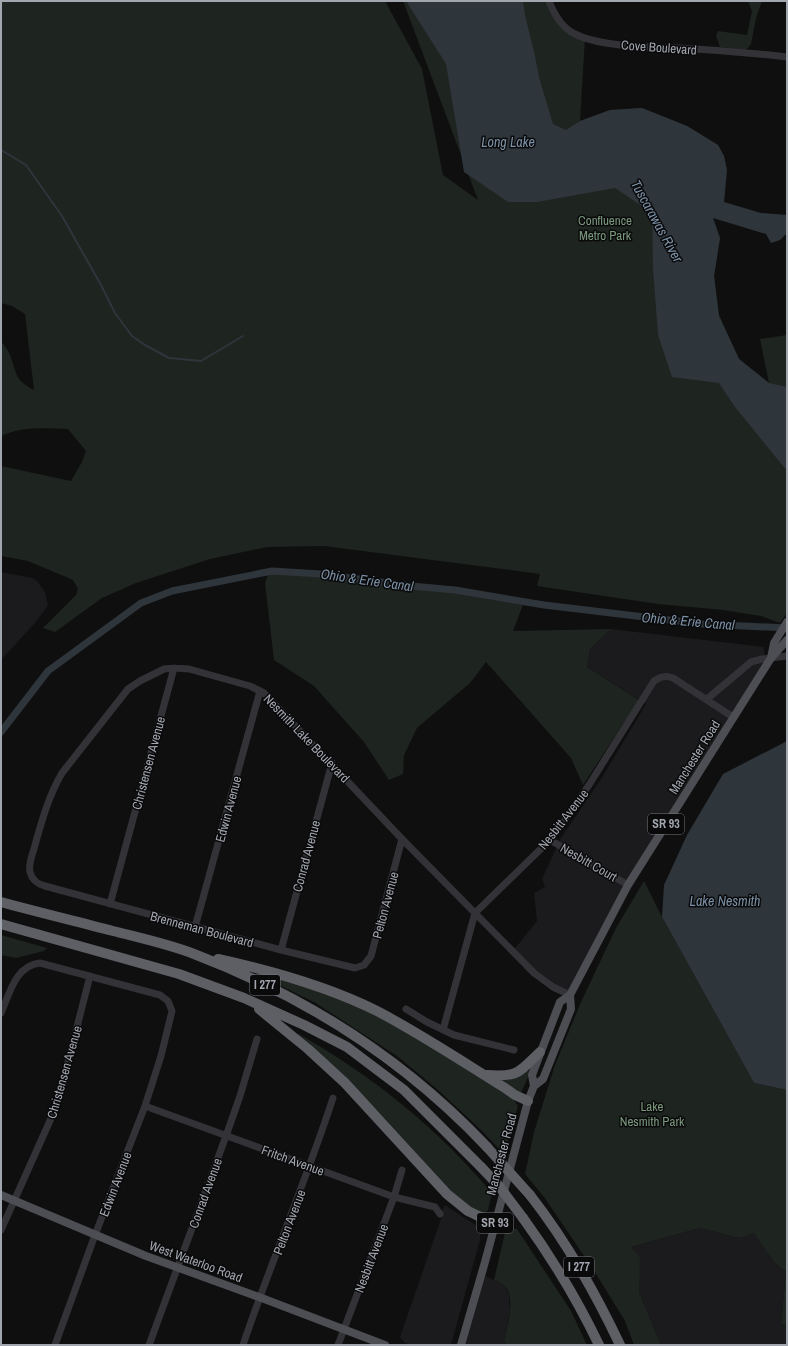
<svg xmlns="http://www.w3.org/2000/svg" width="788" height="1346" font-family="'Archivo Narrow',sans-serif">
	<style>
		.built { fill: #1b1b1d }
		.green { fill: #1e241f }
		.water { fill: #2e353b }
		.lines { fill: none; stroke-linecap: round; stroke-linejoin: round }
		.stream { stroke: #2e353b; stroke-width: 2 }
		.canal { stroke: #2e353b; stroke-width: 7 }
		.minor { stroke: #333337; stroke-width: 7 }
		.major { stroke: #4d4e53; stroke-width: 8 }
		.highway { stroke: #5d5f65; stroke-width: 10 }
		.highway-bridge { stroke: #5d5f65; stroke-width: 10 }
		.labels { text-anchor: middle; stroke-width: 3; stroke-linejoin: round; paint-order: stroke }
		.shield { fill: #0a0a0b; stroke: #74777e; stroke-width: 1 }
		.shield-label { font-size: 12px; font-weight: bold; fill: #a2a6af }
		.street-label { font-size: 13px; fill: #a2a6af; stroke: #0a0a0b }
		.park-label { font-size: 13px; fill: #7b987e; stroke: #0a0a0b }
		.water-label { font-size: 14px; font-style: italic; fill: #7c91a7; stroke: #0a0a0b }
	</style>
	<rect width="100%" height="100%" fill="#0f0f10"/>
	<path class="built" d="M 1,572 L 32,578 L 37,581 L 45,592 L 48,606 L 34,624 L 1,660 Z
		M 611,629 L 764,647 L 765,668 L 628,885 L 570,995 L 553,987 L 512,950 L 517,946 L 537,921 L 534,893 L 545,887 L 542,879 L 561,838 L 603,776 L 646,704 L 587,667 L 590,649 Z
		M 445,1205 L 480,1228 L 480,1240 L 451,1345 L 412,1345 L 405,1343 L 400,1337 L 441,1219 L 440,1214 Z
		M 700,1228 L 739,1238 L 754,1232 L 774,1262 L 786,1272 L 781,1324 L 787,1325 L 787,1345 L 661,1345 L 639,1292 L 639,1276 L 631,1247 Z
		M 481,1274 L 505,1285 L 509,1295 L 510,1311 L 504,1341 L 507,1345 L 461,1345 Z"/>
	<path class="green" d="M 1,1 L 385,1 L 422,69 L 443,175 L 478,200 L 403,1 L 550,1 L 564,26 L 585,38 L 580,121 L 610,110 L 642,108 L 687,126 L 718,145 L 724,156 L 727,170 L 713,218 L 720,238 L 714,276 L 719,315 L 739,359 L 769,383 L 760,339 L 787,335 L 787,613 L 780,623 L 761,616 L 723,610 L 658,604 L 537,586 L 540,574 L 324,546 L 267,547 L 210,559 L 136,583 L 102,598 L 55,632 L 43,628 L 76,595 L 78,589 L 73,580 L 28,561 L 1,556 L 1,466 L 71,481 L 82,462 L 86,451 L 68,429 C 47,428 21,426 1,436 L 1,341 C 4,345 8,350 10,355 C 17,373 14,380 34,390 L 25,314 L 12,306 L 1,303 Z
		M 748,1 L 762,1 L 756,18 L 751,44 L 746,50 L 720,47 L 716,36 L 718,31 L 747,35 L 752,11 Z
		M 269,572 L 321,574 L 452,590 L 524,602 L 513,631 L 611,629 L 590,649 L 587,667 L 639,700 L 583,785 L 571,758 L 486,662 L 470,683 L 417,728 L 404,755 L 403,774 L 389,780 L 364,742 L 314,686 L 274,660 L 265,583 Z
		M 644,881 L 662,917 L 754,1083 L 787,1090 L 787,1325 L 781,1324 L 786,1272 L 774,1262 L 754,1233 L 739,1238 L 700,1228 L 631,1247 L 640,1258 L 639,1292 L 661,1345 L 634,1345 L 625,1321 L 593,1269 L 544,1197 L 525,1174 L 534,1132 L 555,1065 L 581,1002 L 616,928 Z
		M 1,935 L 47,948 L 44,951 L 16,958 L 1,955 Z
		M 257,972 C 280,979 304,986 327,994 C 392,1019 452,1059 511,1095 L 518,1106 L 504,1154 L 479,1128 L 437,1089 L 397,1056 L 314,1002 L 256,974 Z
		M 299,1034 C 374,1077 436,1127 492,1193 L 488,1210 L 484,1214 L 477,1212 L 449,1189 L 412,1148 L 379,1112 L 298,1036 Z
		M 531,1070 L 521,1093 L 500,1080 Z
		M 506,1228 L 517,1229 L 571,1311 L 587,1345 L 507,1345 L 504,1341 C 507,1326 516,1299 505,1286 C 502,1283 497,1281 494,1280 Z"/>
	<path class="water" d="M 406,1 L 523,1 L 525,15 L 535,56 L 539,77 L 553,124 L 566,130 L 580,121 L 610,110 L 642,108 L 687,126 L 718,145 L 724,156 L 727,170 L 724,202 L 761,213 L 787,215 L 787,233 L 780,240 L 771,243 L 766,234 L 713,218 L 720,238 L 714,276 L 719,316 L 739,359 L 769,383 L 787,387 L 787,471 L 735,407 L 719,383 L 672,377 L 658,335 L 653,268 L 652,213 L 615,188 L 537,202 L 508,202 L 464,172 L 446,64 Z
		M 787,741 L 787,1090 L 754,1083 L 662,917 L 664,885 L 687,835 L 723,774 Z"/>
	<g class="lines">
		<path class="stream" d="M 1,150 L 26,165 L 62,216 L 101,285 L 115,313 L 132,336 L 145,345 L 169,358 L 201,361 L 243,336"/>
		<path class="canal" d="M 1,732 L 48,671 L 141,603 L 172,591 L 272,571 L 321,574 L 411,586 L 455,590 L 544,605 L 703,624 L 787,628"/>
		<path class="minor" d="M 549,1 C 554,14 562,28 575,34 C 601,47 650,47 680,48 C 716,50 752,53 787,57
			M 707,699 L 751,662 L 762,659 L 787,656
			M 402,839 L 371,956 L 364,965 L 355,968 L 281,950 L 45,886 C 37,884 32,880 30,872 C 28,863 33,854 35,845 C 42,820 49,795 62,773 L 128,689 L 140,681 L 164,669 L 174,668 L 189,669 L 250,686 L 264,693 L 402,839 L 534,973 L 553,987 L 570,995
			M 550,840 L 628,885
			M 110,904 L 174,668
			M 195,927 L 260,691
			M 281,950 L 332,763
			M 406,1009 L 427,1022 L 454,1035 L 514,1050
			M 1,1013 C 10,993 15,966 40,963 L 160,995 L 168,1001 L 172,1011 L 161,1056 L 145,1106 L 95,1235 L 55,1345
			M 443,1030 L 475,913 L 550,840 L 561,825 L 589,785 L 654,681 C 660,677 665,675 673,678 L 733,717
			M 145,1106 L 394,1197 L 435,1207 L 440,1214
			M 1,1230 L 57,1105 L 90,976
			M 149,1345 L 226,1136 L 240,1096 L 257,1039
			M 243,1345 C 271,1262 306,1181 333,1098
			M 338,1345 L 394,1197 L 402,1170"/>
		<path class="major" d="M 771,658 L 774,643 L 787,622
			M 534,1086 L 543,1079 L 571,1009 L 570,995
			M 1,1195 L 146,1256 L 259,1297 L 385,1345
			M 461,1345 L 485,1262 L 528,1101 L 534,1086 L 532,1075 L 560,1002 L 570,995 L 628,885 L 771,658 L 787,640"/>
		<path class="highway" d="M 1,902 C 38,912 75,921 113,931 C 140,938 168,944 194,954 C 307,997 404,1059 487,1147
			M 1,924 L 179,974 L 244,998 L 304,1025 L 347,1047 L 404,1090 L 481,1167
			M 218,959 C 273,971 327,986 377,1011 C 421,1034 463,1062 505,1088 L 515,1095 L 528,1101
			M 259,1009 L 308,1049 L 345,1083 L 447,1194 L 468,1211 L 495,1224
			M 487,1075 C 519,1077 518,1073 540,1052
			M 530,1195 C 566,1241 595,1292 620,1345
			M 523,1218 C 552,1258 578,1301 599,1345"/>
		<path class="highway-bridge" d="M 487,1147 L 530,1195
			M 481,1167 L 499,1186 L 523,1218"/>
	</g>
	<g class="labels">
		<g class="shield">
			<rect x="648" y="814" width="36" height="20" rx="3"/>
			<rect x="250" y="975" width="30" height="20" rx="3"/>
			<rect x="477" y="1213" width="36" height="20" rx="3"/>
			<rect x="564" y="1257" width="30" height="20" rx="3"/>
		</g>
		<g class="shield-label">
			<text x="666" y="828">SR 93</text>
			<text x="265" y="989">I 277</text>
			<text x="495" y="1227">SR 93</text>
			<text x="579" y="1271">I 277</text>
		</g>
		<g class="street-label">
			<text transform="translate(659 47) rotate(4)" y="5">Cove Boulevard</text>
			<text transform="translate(307 738) rotate(46)" y="5">Nesmith Lake Boulevard</text>
			<text transform="translate(694 757) rotate(-58)" y="5">Manchester Road</text>
			<text transform="translate(148 763) rotate(-75)" y="5">Christensen Avenue</text>
			<text transform="translate(228 809) rotate(-75)" y="5">Edwin Avenue</text>
			<text transform="translate(563 819) rotate(-52)" y="5">Nesbitt Avenue</text>
			<text transform="translate(306 856) rotate(-75)" y="5">Conrad Avenue</text>
			<text transform="translate(589 862) rotate(30)" y="5">Nesbitt Court</text>
			<text transform="translate(385 905) rotate(-75)" y="5">Pelton Avenue</text>
			<text transform="translate(202 929) rotate(15)" y="5">Brenneman Boulevard</text>
			<text transform="translate(64 1072) rotate(-74)" y="5">Christensen Avenue</text>
			<text transform="translate(501 1154) rotate(-75)" y="5">Manchester Road</text>
			<text transform="translate(293 1160) rotate(20)" y="5">Fritch Avenue</text>
			<text transform="translate(115 1184) rotate(-69)" y="5">Edwin Avenue</text>
			<text transform="translate(205 1193) rotate(-70)" y="5">Conrad Avenue</text>
			<text transform="translate(289 1222) rotate(-69)" y="5">Pelton Avenue</text>
			<text transform="translate(371 1258) rotate(-69)" y="5">Nesbitt Avenue</text>
			<text transform="translate(196 1261) rotate(20)" y="5">West Waterloo Road</text>
		</g>
		<g class="park-label">
			<text x="605" y="225">Confluence<tspan x="605" dy="15">Metro Park</tspan></text>
			<text x="652" y="1111">Lake<tspan x="652" dy="15">Nesmith Park</tspan></text>
		</g>
		<g class="water-label">
			<text x="508" y="147">Long Lake</text>
			<text transform="translate(657 221) rotate(61)" y="5">Tuscarawas River</text>
			<text transform="translate(367 580) rotate(8)" y="5">Ohio &amp; Erie Canal</text>
			<text transform="translate(688 621) rotate(5)" y="5">Ohio &amp; Erie Canal</text>
			<text x="725" y="906">Lake Nesmith</text>
		</g>
	</g>
	<rect width="788" height="1346" fill="none" stroke="#a2a6af" stroke-width="4"/>
</svg>
